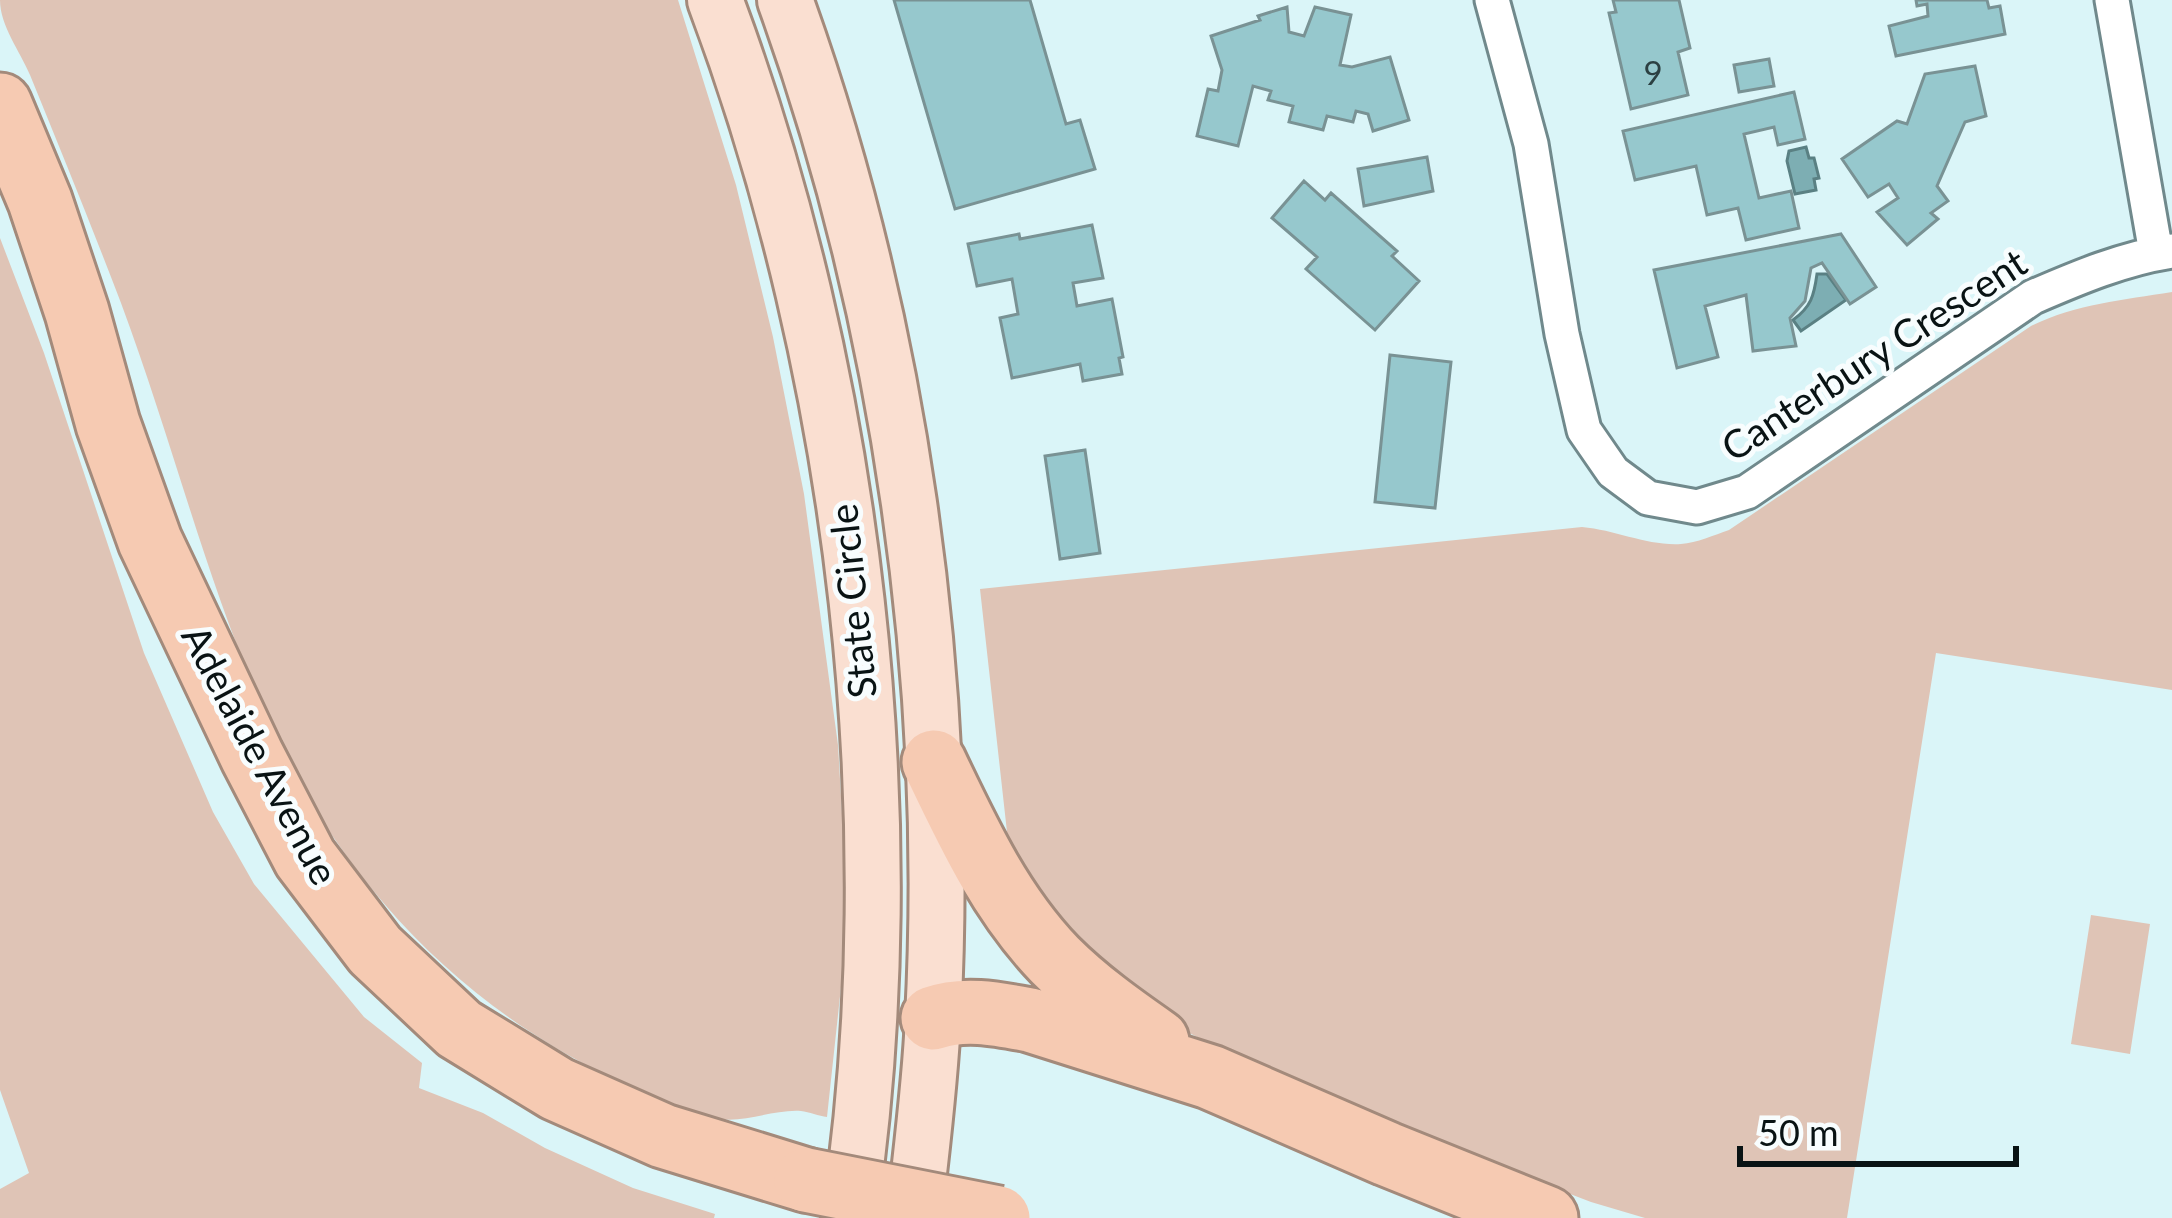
<svg xmlns="http://www.w3.org/2000/svg" width="2172" height="1218" font-family="Lato,sans-serif">
	<style>
		.green { fill: #dfc4b6 }
		.water { fill: #7daeb3; stroke: #5a8083; stroke-width: 3 }
		.building { fill: #96c8cd; stroke: #799294; stroke-width: 3 }
		.lines { fill: none; stroke-linecap: round; stroke-linejoin: round }
		.minor-casing { stroke: #70898c; stroke-width: 39 }
		.primary-casing { stroke: #a38a7b; stroke-width: 60 }
		.motorway-casing { stroke: #a38a7b; stroke-width: 69 }
		.minor { stroke: #fff; stroke-width: 33 }
		.primary { stroke: #fadfd1; stroke-width: 54 }
		.motorway { stroke: #f6cab2; stroke-width: 63 }
		.motorway-bridge-casing { stroke: #a38a7b; stroke-width: 69; stroke-linecap: butt }
		.motorway-bridge { stroke: #f6cab2; stroke-width: 63 }
		.labels { text-anchor: middle; stroke-width: 10; stroke-linejoin: round; paint-order: stroke }
		.number-label { font-size: 33px; fill: #2c4042 }
		.street-label { font-size: 39px; fill: #091314; stroke: #f8fdfe }
	</style>
	<rect width="100%" height="100%" fill="#daf5f8"/>
	<path class="green" d="M 0,0 L 678,0 L 736,185 L 773,337 L 804,494 L 838,745 L 844,847 L 845,950 L 827,1117 C 819,1116 809,1112 801,1111 C 772,1109 738,1126 711,1117 C 502,1051 349,907 262,707 C 205,576 171,437 121,303 C 92,227 61,151 30,75 C 20,51 0,26 0,0 Z
		M 0,238 L 44,353 L 144,653 L 213,812 L 254,884 L 364,1017 L 422,1063 L 419,1088 L 483,1113 L 545,1148 L 633,1188 L 715,1214 L 714,1218 L 0,1218 L 0,1189 L 29,1173 L 0,1090 Z
		M 2172,292 L 2172,690 L 1936,653 L 1847,1218 L 1645,1218 L 1591,1202 L 1372,1118 L 1254,1066 L 1154,1015 L 1075,950 L 1010,859 L 980,589 L 1582,527 C 1616,530 1647,546 1681,544 C 1697,543 1714,535 1729,530 L 2031,326 C 2076,304 2123,300 2172,292 Z
		M 2091,915 L 2150,924 L 2130,1054 L 2071,1044 Z"/>
	<path class="water" d="M 1806,147 L 1809,158 L 1814,158 L 1819,178 L 1814,179 L 1816,190 L 1795,194 L 1787,161 L 1789,151 Z
		M 1817,274 L 1827,274 L 1846,300 L 1801,331 L 1793,320 C 1811,307 1814,296 1817,274 Z"/>
	<path class="building" d="M 894,0 L 1030,0 L 1066,124 L 1080,120 L 1095,169 L 955,209 Z
		M 1613,0 L 1679,0 L 1690,48 L 1678,52 L 1688,95 L 1631,109 L 1609,13 L 1616,12 Z
		M 1916,0 L 1987,0 L 1989,8 L 2000,6 L 2005,34 L 1896,56 L 1889,26 L 1928,16 L 1927,4 L 1917,6 Z
		M 1287,7 L 1289,32 L 1304,36 L 1315,7 L 1351,15 L 1340,65 L 1352,67 L 1390,57 L 1409,120 L 1373,131 L 1368,114 L 1356,111 L 1353,122 L 1327,116 L 1323,130 L 1289,122 L 1293,106 L 1268,100 L 1271,91 L 1253,86 L 1238,146 L 1197,136 L 1208,89 L 1218,91 L 1222,70 L 1211,36 L 1260,20 L 1258,16 Z
		M 1769,59 L 1774,86 L 1739,92 L 1734,65 Z
		M 1975,66 L 1986,116 L 1965,122 L 1937,186 L 1948,201 L 1931,213 L 1938,219 L 1907,245 L 1877,212 L 1898,198 L 1889,184 L 1868,197 L 1842,159 L 1897,121 L 1907,124 L 1925,74 Z
		M 1794,92 L 1805,139 L 1778,145 L 1774,127 L 1744,134 L 1759,198 L 1791,191 L 1799,228 L 1746,240 L 1738,208 L 1707,215 L 1696,166 L 1635,180 L 1623,131 Z
		M 1427,157 L 1433,191 L 1364,206 L 1358,169 Z
		M 1304,181 L 1325,200 L 1331,193 L 1397,251 L 1392,256 L 1419,281 L 1375,330 L 1306,269 L 1317,257 L 1272,218 Z
		M 1092,225 L 1103,278 L 1073,283 L 1077,306 L 1112,299 L 1123,357 L 1119,358 L 1122,374 L 1083,381 L 1080,364 L 1012,378 L 1000,318 L 1018,314 L 1012,279 L 977,286 L 968,244 L 1019,234 L 1020,239 Z
		M 1841,234 L 1876,287 L 1850,304 L 1822,263 L 1811,268 L 1805,301 L 1790,318 L 1796,346 L 1753,351 L 1746,295 L 1705,306 L 1718,357 L 1677,368 L 1654,270 Z
		M 1390,355 L 1451,362 L 1435,508 L 1375,502 Z
		M 1085,450 L 1100,553 L 1060,559 L 1045,456 Z"/>
	<g class="lines">
		<g class="minor-casing">
			<path id="minor" d="M 1492,0 L 1531,144 L 1562,334 L 1584,430 L 1613,472 L 1648,498 L 1697,507 L 1747,492 L 2033,297 C 2077,278 2124,258 2172,251
				M 2112,0 L 2156,253"/>
		</g>
		<g class="primary-casing">
			<path id="primary" d="M 715,0 C 855,372 908,825 849,1218
				M 785,0 C 900,318 951,682 933,1019 C 930,1086 921,1152 914,1218"/>
		</g>
		<g class="motorway-casing">
			<path id="motorway" d="M 0,105 L 40,201 L 77,312 L 108,424 L 150,541 L 252,756 L 305,858 L 375,950 L 459,1029 L 557,1089 L 663,1136 L 806,1180
				M 934,762 C 967,831 1000,903 1055,960 C 1086,991 1121,1016 1157,1041
				M 933,1018 C 965,1007 998,1014 1030,1020 L 1210,1077 L 1387,1154 L 1546,1218"/>
		</g>
		<use href="#minor" class="minor"/>
		<use href="#primary" class="primary"/>
		<use href="#motorway" class="motorway"/>
		<g class="motorway-bridge-casing">
			<path id="motorway-bridge" d="M 806,1180 L 998,1218"/>
		</g>
		<use href="#motorway-bridge" class="motorway-bridge"/>
	</g>
	<g class="labels">
		<g class="number-label">
			<text x="1653" y="85">9</text>
		</g>
		<g class="street-label">
			<text transform="translate(1874 355) rotate(-33)" y="14">Canterbury Crescent</text>
			<text transform="translate(853 601) rotate(-96)" y="14">State Circle</text>
			<text transform="translate(260 755) rotate(62)" y="14">Adelaide Avenue</text>
		</g>
	</g>
	<path d="M1740 1146v18h276v-18" fill="none" stroke="#091314" stroke-width="6"/>
	<text x="1758" y="1146" font-size="36" fill="#091314" stroke="#f8fdfe" stroke-width="9" paint-order="stroke">50 m</text>
</svg>
